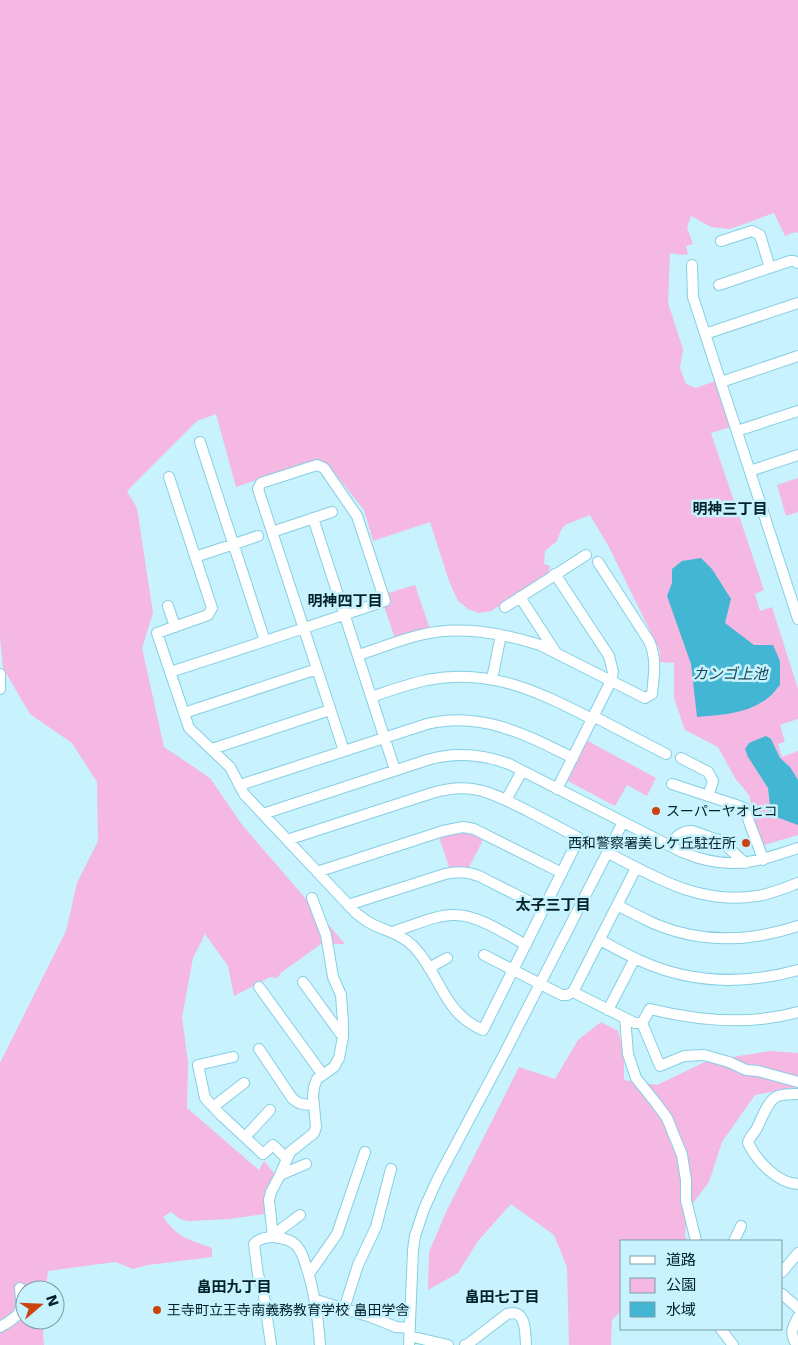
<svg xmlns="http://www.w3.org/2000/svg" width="798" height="1345" font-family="'DejaVu Sans','Noto Sans JP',sans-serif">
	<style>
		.green { fill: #f5b8e3 }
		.water { fill: #43b6d3 }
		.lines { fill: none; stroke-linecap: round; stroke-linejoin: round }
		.minor-casing { stroke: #86cfe3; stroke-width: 12 }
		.minor { stroke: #fff; stroke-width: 10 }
		.poi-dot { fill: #cb4410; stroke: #c7f2fe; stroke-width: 2 }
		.labels { text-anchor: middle; stroke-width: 5; stroke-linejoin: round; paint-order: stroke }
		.poi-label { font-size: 14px; fill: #02222a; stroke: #c7f2fe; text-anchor: start }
		.neighbourhood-label { font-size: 15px; font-weight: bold; fill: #02222a; stroke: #c7f2fe }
		.water-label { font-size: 15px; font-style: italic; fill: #174854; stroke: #c7f2fe }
	</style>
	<rect width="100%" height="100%" fill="#c7f2fe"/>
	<path class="green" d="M 0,0 L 798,0 L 798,233 L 795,232 L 785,236 L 774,213 L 730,229 L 711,227 L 691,216 L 687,227 L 693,244 L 686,246 L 688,254 L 682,255 L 670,253 L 668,303 L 683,349 L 680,368 L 686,384 L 696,388 L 715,381 L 730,427 L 711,433 L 764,590 L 755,594 L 760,611 L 772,607 L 798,689 L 798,719 L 780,725 L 785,742 L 778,744 L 782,757 L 798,751 L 798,835 L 764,845 L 753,822 L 752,807 L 749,795 L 735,778 L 718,747 L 685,730 L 674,698 L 674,663 L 660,662 L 660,651 L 655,641 L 609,547 L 590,515 L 565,525 L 561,530 L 557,541 L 545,551 L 544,564 L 550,566 L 548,576 L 491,611 L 479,613 L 468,609 L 458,601 L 449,581 L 430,522 L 373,541 L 364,510 L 328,465 L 316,460 L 236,487 L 216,414 L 197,421 L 127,491 L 137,508 L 153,613 L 142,648 L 164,747 L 210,778 L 243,826 L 345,944 L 321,944 L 282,972 L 277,978 L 270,977 L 234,996 L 228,966 L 205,934 L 193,958 L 182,1017 L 188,1063 L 187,1108 L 259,1170 L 264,1161 L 275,1174 L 265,1199 L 265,1214 L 229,1219 L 188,1221 L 180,1219 L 171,1212 L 163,1217 C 170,1227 178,1235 190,1240 C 197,1243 205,1245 212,1248 L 212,1257 L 148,1265 L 133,1269 L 115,1262 L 48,1271 L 46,1290 L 25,1290 L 25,1320 L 44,1320 L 43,1334 L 44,1345 L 0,1345 L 0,1063 L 66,931 L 77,883 L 98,841 L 97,782 L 72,743 L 30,714 L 3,668 L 0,637 Z
		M 798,478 L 798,512 L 786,516 L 777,485 Z
		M 415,585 L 430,629 L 395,639 L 384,606 L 391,604 L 388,593 Z
		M 586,740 L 656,778 L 647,796 L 627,785 L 615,806 L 564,779 Z
		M 461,832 L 472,833 L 484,838 L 468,869 L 450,870 L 439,837 Z
		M 601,1022 L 618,1031 L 624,1052 L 624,1080 L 657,1085 L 707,1061 L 770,1051 L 798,1053 L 798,1087 L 755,1095 L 722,1142 L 709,1182 L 687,1211 L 685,1236 L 687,1241 L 622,1241 L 622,1310 L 612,1320 L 611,1345 L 569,1345 L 567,1267 L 554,1235 L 511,1204 L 478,1241 L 458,1273 L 428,1290 L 429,1252 L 447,1210 L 519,1067 L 555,1079 L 578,1040 Z"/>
	<path class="water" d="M 701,558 L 712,569 L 731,599 L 725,623 L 754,645 L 773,645 L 780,661 L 780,685 C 776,689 773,694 769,697 C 749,714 721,715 697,717 L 691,664 L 667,596 L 672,583 L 672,569 L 682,561 Z
		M 766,736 L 771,739 L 780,758 L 790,767 L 798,780 L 798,825 L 771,815 L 768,788 L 748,757 L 745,749 L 749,743 Z"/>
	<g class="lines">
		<g class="minor-casing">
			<path id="minor" d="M 721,241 L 752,231 L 760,235 L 770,268
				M 692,265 L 693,297 L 798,619
				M 719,285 L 790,261 L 794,261 L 798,263
				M 705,334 L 798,303
				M 721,382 L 798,356
				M 737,431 L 798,411
				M 200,442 L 265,641
				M 750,471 L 798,455
				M 169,477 L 212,608 L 208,615 L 157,633 L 189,728 L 230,767 L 244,794 L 356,913 C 361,917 366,921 372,924 C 386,931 401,934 413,946 C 440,973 443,1014 483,1030 L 579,838 C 562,829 545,820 528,811 C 492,793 473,781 432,793 L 287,840
				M 313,518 L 395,770
				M 272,532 L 332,512
				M 195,557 L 258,536
				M 555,574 L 609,656 L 613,672 L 611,681 L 557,789
				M 520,597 L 555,651
				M 168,606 L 175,627
				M 505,607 L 586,555
				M 358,655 C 378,649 399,640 420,635 C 460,625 501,633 540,645 L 645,698 L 652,694 C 654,675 657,658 649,641 L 598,562
				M 170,672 C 242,649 313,625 385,601 L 357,516 L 324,468 L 317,465 L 261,483 L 258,489 L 344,751
				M 0,674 L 0,689
				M 492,679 L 501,635
				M 371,697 C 389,691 408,684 427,680 C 491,668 537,691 592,719
				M 184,713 L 317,669
				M 593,716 L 666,754
				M 212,749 L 330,710
				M 681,758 L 708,772 L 713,781 L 708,796
				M 672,784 L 745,808 C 749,826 758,842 763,860
				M 240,785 L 427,724 C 481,711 525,734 573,758
				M 506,800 L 522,771
				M 263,814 L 427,760 C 454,752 482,754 509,764 L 682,852 C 727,871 754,863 798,848
				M 670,846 C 674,838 681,831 692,831 L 721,841 L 745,863
				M 608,853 C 657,878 699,905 757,896 C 771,894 785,888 798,883
				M 317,872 L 443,831 L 463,827 L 474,829 L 562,873
				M 348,905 L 445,874 C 457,871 468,872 479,876 L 544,909
				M 617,905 C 630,912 642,918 655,924 C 703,944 750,942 798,926
				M 392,932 C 410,927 437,914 455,915 C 478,915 506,934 526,945
				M 600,940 C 613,947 627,955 641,961 C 692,984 744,985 798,970
				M 484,955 L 562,995 L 567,995 L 573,992 L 625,1018 L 628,1054 L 636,1078 L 656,1103 L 667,1118 L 682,1155 L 686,1180 L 686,1200 L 696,1241
				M 429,968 L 447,958
				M 303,982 L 343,1037
				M 259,987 L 323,1075
				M 573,992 L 636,868
				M 608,1010 L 635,958
				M 625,1018 L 635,1023 L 642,1023 L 660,1066 L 684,1056 L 704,1055 L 729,1062 L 746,1070 L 758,1071 L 798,1082
				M 642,1023 L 650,1009 C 699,1021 749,1026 798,1012
				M 259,1049 L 292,1098 C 299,1105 304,1105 314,1104
				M 233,1057 L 198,1065 L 205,1098 L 221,1115 L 263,1154 L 273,1145 L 287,1159
				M 798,1094 C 791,1094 784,1094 778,1096 C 769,1099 762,1117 758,1126 C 756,1132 750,1135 748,1143 C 757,1161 777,1183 798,1184
				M 213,1107 L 244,1083
				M 245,1137 L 270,1110
				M 280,1175 L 306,1164
				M 273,1237 L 269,1200 L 271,1192 L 280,1175 L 290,1152 L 314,1133 L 316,1127 L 313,1096 L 314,1087 L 317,1079 L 334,1067 L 339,1058 L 343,1037 L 343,1022 L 341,995 L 333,977 L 326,935 L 312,898
				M 278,1238 L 280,1230 L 300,1215
				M 734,1241 L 741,1226
				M 782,1272 L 798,1253
				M 309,1274 L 337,1234 L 365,1152
				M 782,1294 L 798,1308
				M 316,1300 L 371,1317 L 396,1327 L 410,1328
				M 344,1309 L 358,1265 L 376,1227 L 391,1169
				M 0,1327 C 22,1314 23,1313 20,1288
				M 721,1329 L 733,1345
				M 409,1336 L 448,1345
				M 271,1345 L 263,1289 L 258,1275 L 254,1244 C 259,1238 267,1237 275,1237 C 282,1238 291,1240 296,1245 C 301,1250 304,1259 306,1266 C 315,1292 318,1317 320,1345
				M 409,1345 L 413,1250 L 415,1236 L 424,1209 L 438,1178 L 503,1056 L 623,822
				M 465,1345 L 468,1344 L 507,1314 C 527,1308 525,1333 526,1345
				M 797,1345 C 789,1333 792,1329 798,1317"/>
		</g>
		<use href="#minor" class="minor"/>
	</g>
	<g class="poi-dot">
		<circle cx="656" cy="811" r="5"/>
		<circle cx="746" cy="843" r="5"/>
		<circle cx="157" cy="1310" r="5"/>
	</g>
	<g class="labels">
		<g class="poi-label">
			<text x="666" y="816">スーパーヤオヒコ</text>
			<text x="736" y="848" text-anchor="end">西和警察署美しケ丘駐在所</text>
			<text x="167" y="1315">王寺町立王寺南義務教育学校 畠田学舎</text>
		</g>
		<g class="neighbourhood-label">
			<text x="730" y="514">明神三丁目</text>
			<text x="345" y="606">明神四丁目</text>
			<text x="553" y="910">太子三丁目</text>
			<text x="234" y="1292">畠田九丁目</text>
			<text x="502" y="1302">畠田七丁目</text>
		</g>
		<g class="water-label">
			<text x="730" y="679">カンゴ上池</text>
		</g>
	</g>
	<rect x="620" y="1240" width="162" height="90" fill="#c7f2fe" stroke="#789fa9"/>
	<rect x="630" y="1256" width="25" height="8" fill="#ffffff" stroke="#789fa9"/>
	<text x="666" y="1265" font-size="15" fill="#02222a">道路</text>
	<rect x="630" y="1278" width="25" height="15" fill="#f5b8e3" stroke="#789fa9"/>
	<text x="666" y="1290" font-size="15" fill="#02222a">公園</text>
	<rect x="630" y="1302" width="25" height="15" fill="#43b6d3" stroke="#789fa9"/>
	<text x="666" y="1315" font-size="15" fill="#02222a">水域</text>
	<g transform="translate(40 1305) rotate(71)"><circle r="24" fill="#c7f2fe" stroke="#789fa9"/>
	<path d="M0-4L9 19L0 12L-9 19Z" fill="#cb4410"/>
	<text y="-8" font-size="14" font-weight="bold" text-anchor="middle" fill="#02222a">N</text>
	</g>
</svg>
